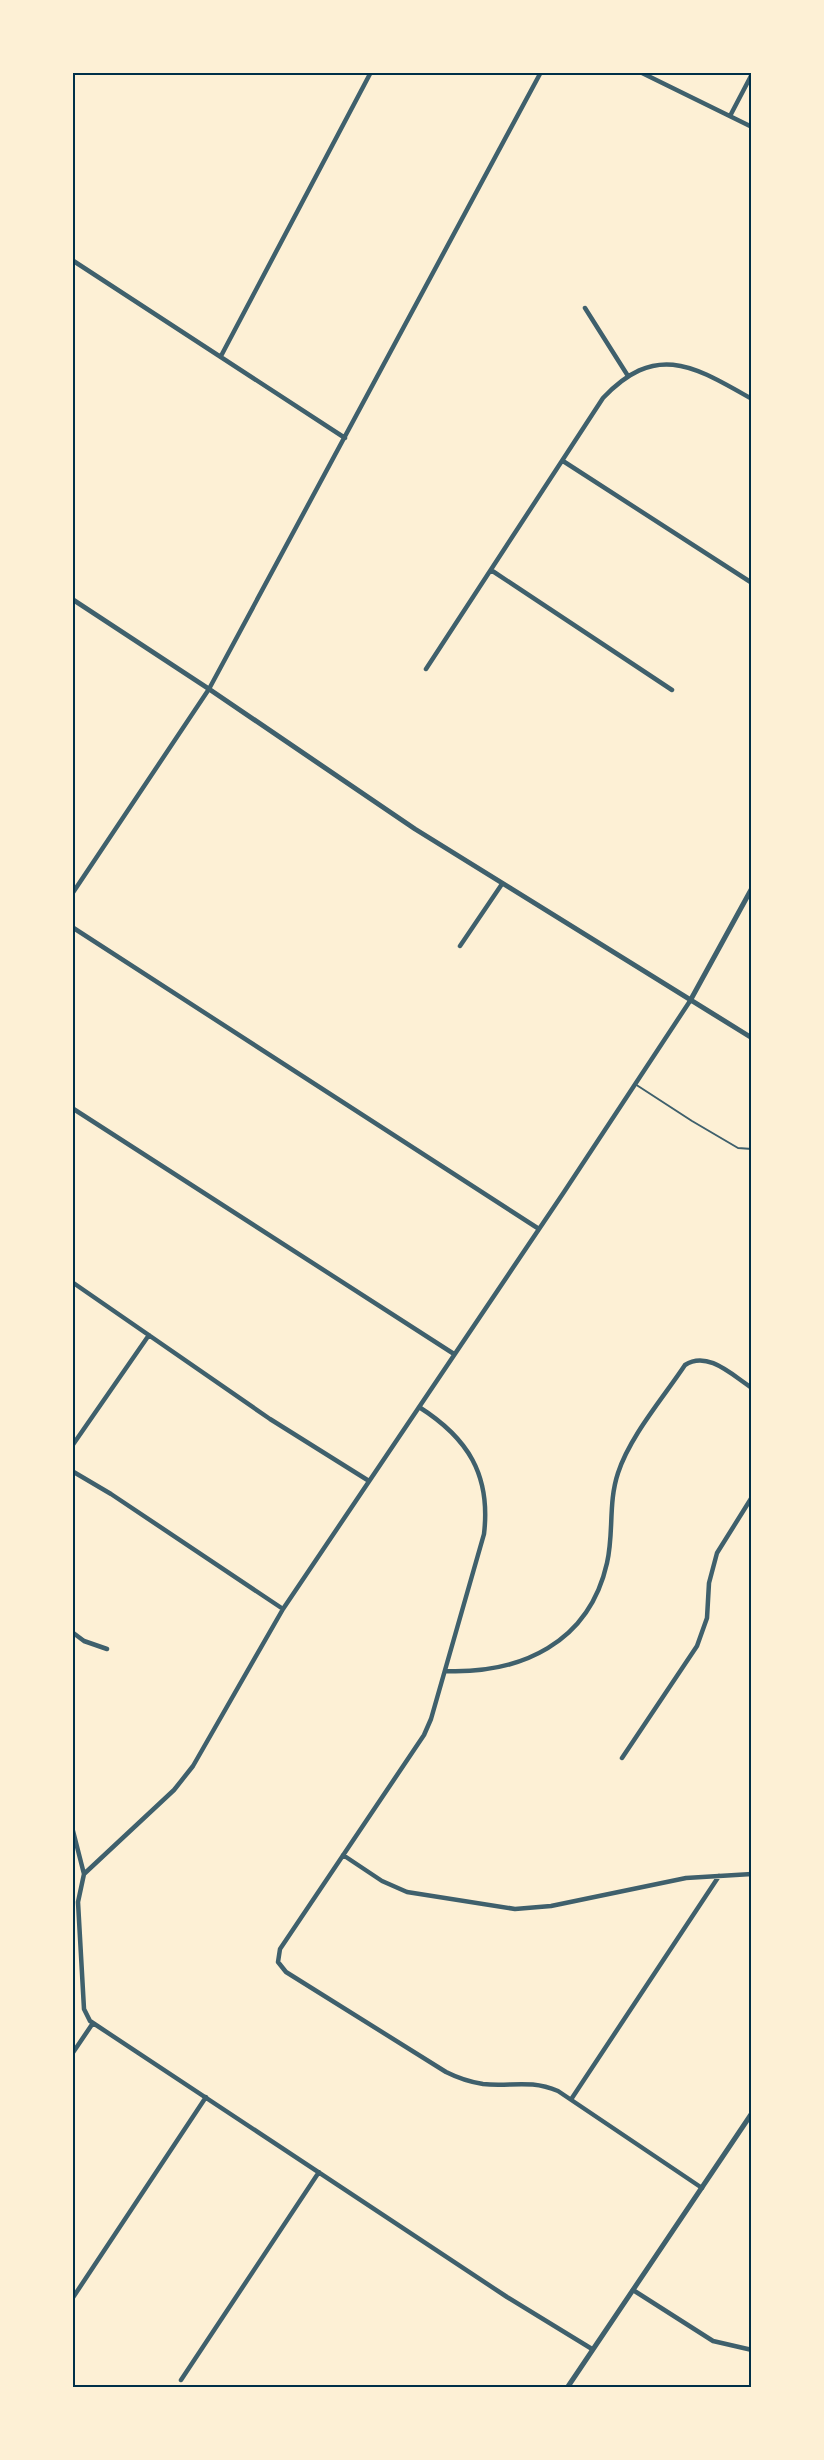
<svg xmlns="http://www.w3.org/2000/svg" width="824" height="2460" font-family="Figtree,sans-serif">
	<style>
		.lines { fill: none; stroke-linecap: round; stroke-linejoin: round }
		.service { stroke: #3f606c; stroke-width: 2 }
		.minor { stroke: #3f606c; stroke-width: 4.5 }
		.tertiary { stroke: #3f606c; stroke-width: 5 }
		.neatline { fill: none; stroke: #003049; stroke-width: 2 }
	</style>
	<rect width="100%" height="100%" fill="#fdf0d5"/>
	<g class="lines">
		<path class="service" d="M 635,1084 L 692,1121 L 738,1148 L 752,1149"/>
		<path class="minor" d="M 640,72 L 752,127
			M 730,116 L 752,74
			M 72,260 L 345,438
			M 585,308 L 628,376
			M 221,356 L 371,72
			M 563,461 L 752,583
			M 491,570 L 672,690
			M 426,669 L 603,398 C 657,341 695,367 752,399
			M 72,894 L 209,689 L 541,72
			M 72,927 L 539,1229
			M 460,946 L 502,884
			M 72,1108 L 454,1354
			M 72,1282 L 270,1419 L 369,1481
			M 419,1407 C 468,1438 491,1475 484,1534 L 431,1719 L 424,1735 L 280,1949 L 278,1962 L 286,1972 L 446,2072 C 458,2078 470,2082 483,2084 C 511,2087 529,2079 558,2091 L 702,2188
			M 72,1446 L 149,1335
			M 72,1471 L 111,1494 L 283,1609
			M 72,1632 L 84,1641 L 107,1649
			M 445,1671 C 521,1674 589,1643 607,1563 C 614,1533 608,1503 618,1473 C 630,1436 663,1398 685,1365 C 708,1350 733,1376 752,1388
			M 622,1758 L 697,1646 L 707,1618 L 709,1583 L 717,1553 L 752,1497
			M 72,1827 L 84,1874 L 78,1902 L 84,2009 L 90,2021 L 507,2297 L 592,2349
			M 343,1855 L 382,1881 L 407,1892 L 515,1909 L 551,1906 L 686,1878 L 752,1874
			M 84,1874 L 174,1790 L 193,1766 L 283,1609 L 564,1192 L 690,1001
			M 72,2054 L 93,2023
			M 572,2098 L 719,1876
			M 633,2290 L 713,2341 L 752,2350
			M 72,2299 L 206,2097
			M 181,2380 L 319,2172"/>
		<path class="tertiary" d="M 72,599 L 209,689 L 415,829 L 752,1038
			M 690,1001 L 752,888
			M 567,2388 L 752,2113"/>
	</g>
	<rect width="824" height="2460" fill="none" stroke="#fdf0d5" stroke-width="147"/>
	<rect x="74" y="74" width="676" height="2312" class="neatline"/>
</svg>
